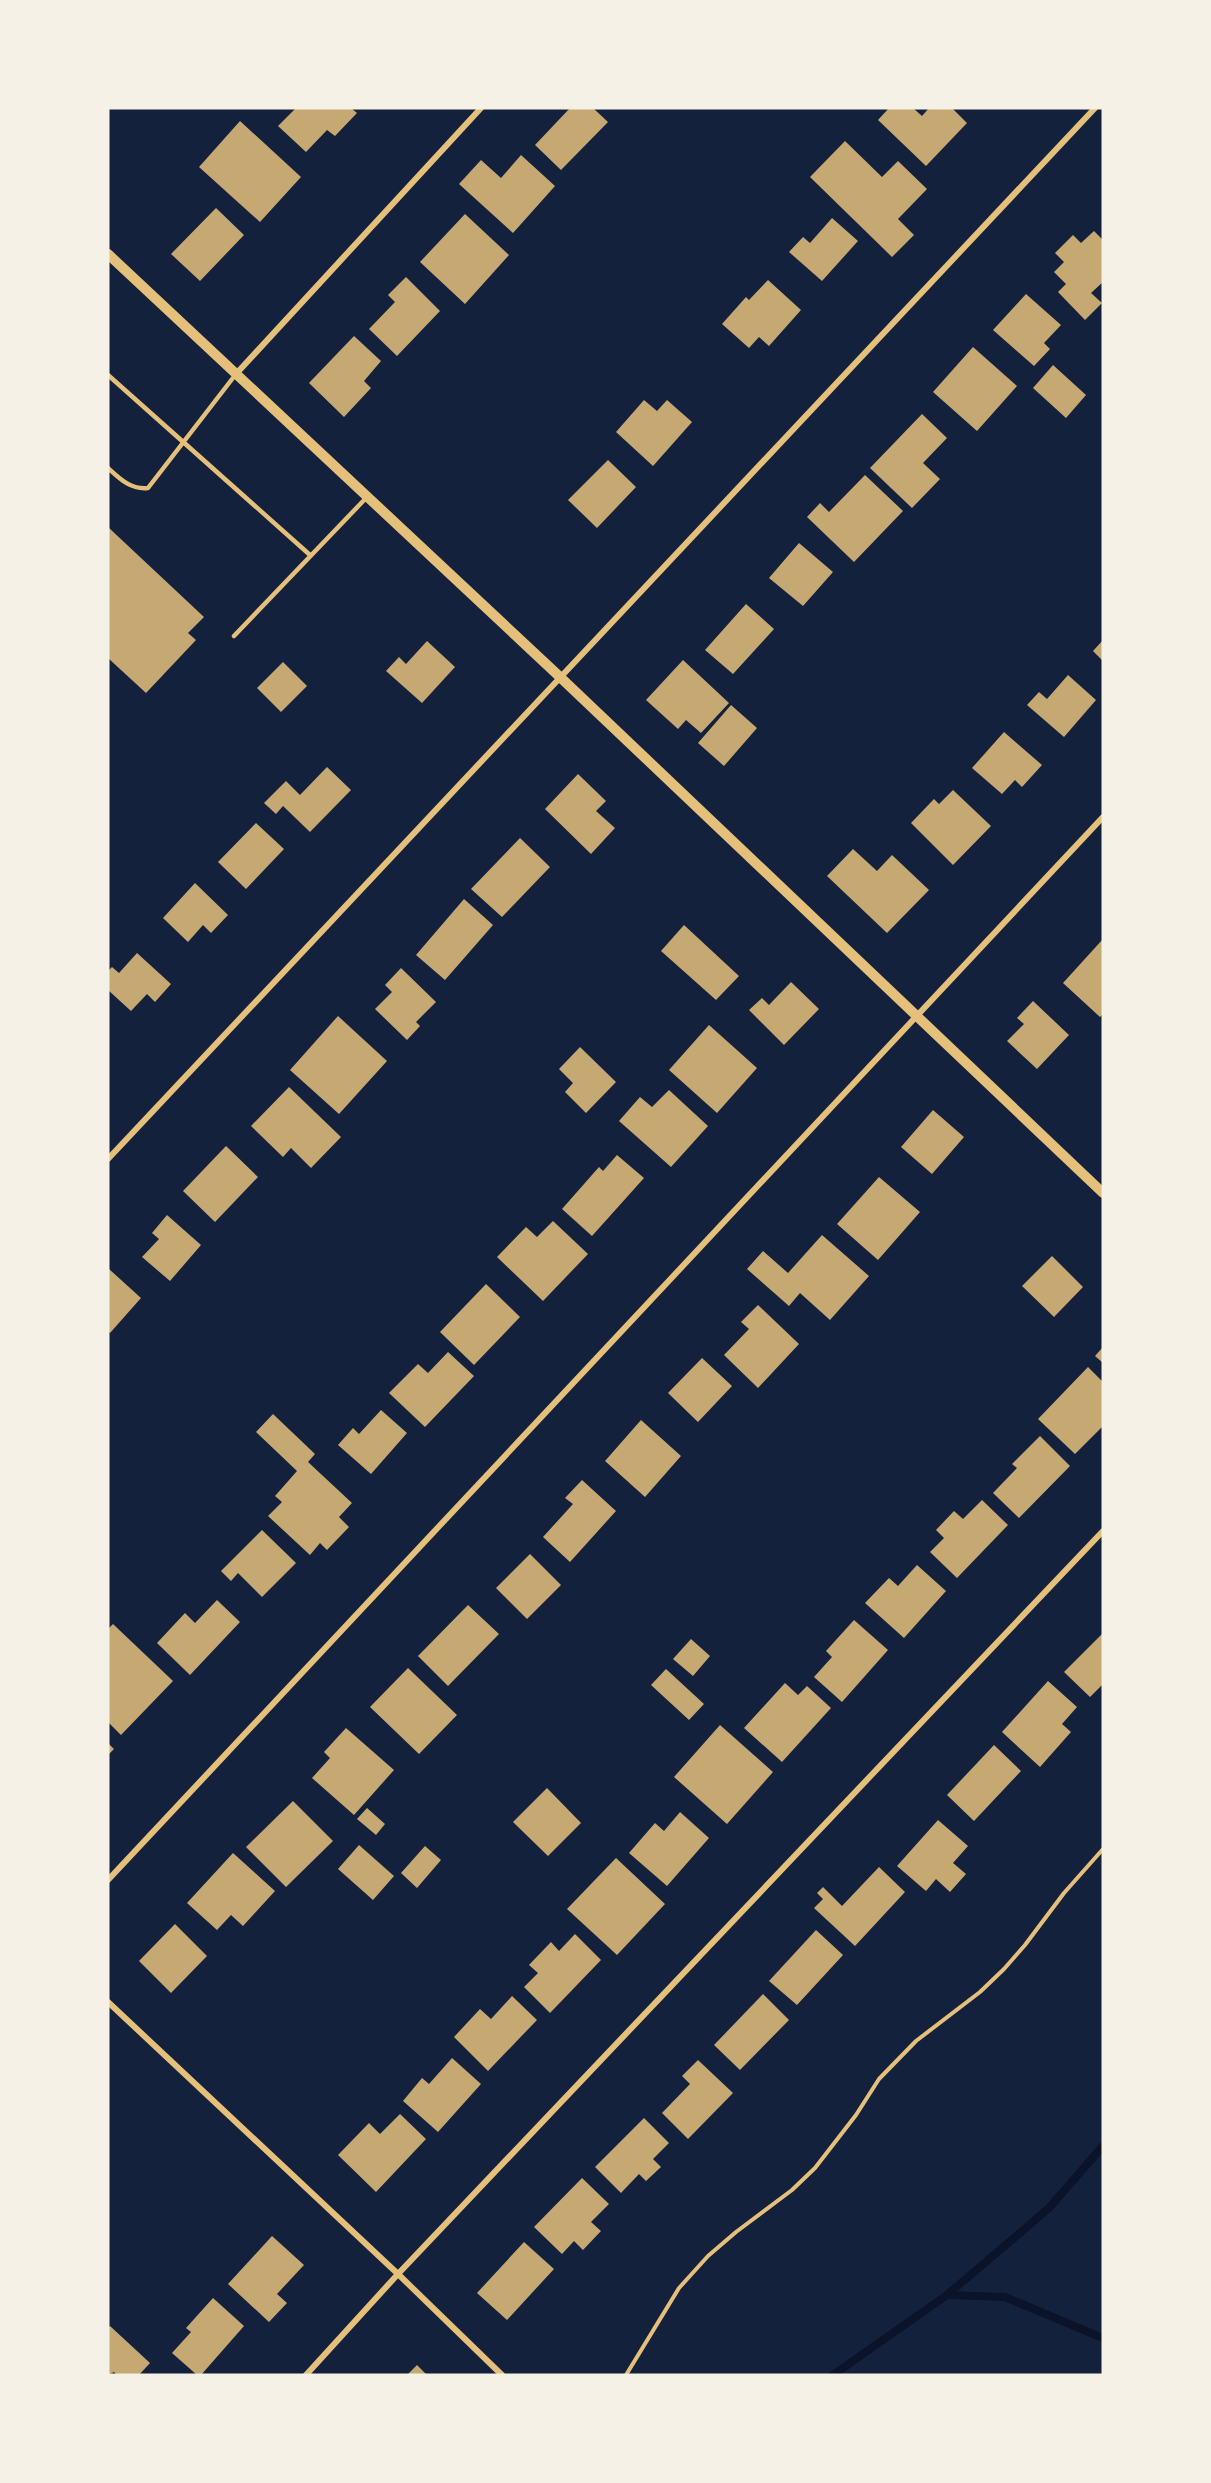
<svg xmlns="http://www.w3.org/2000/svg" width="1211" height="2483" font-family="'Fira Sans',sans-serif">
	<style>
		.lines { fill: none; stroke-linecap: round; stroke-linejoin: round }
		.stream { stroke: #0b132b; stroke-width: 8 }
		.building { fill: #c6a872 }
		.path { stroke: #e5c07b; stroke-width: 4 }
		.service { stroke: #e5c07b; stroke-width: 4.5 }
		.minor { stroke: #e5c07b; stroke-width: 6 }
		.tertiary { stroke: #e5c07b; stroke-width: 10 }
	</style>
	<rect width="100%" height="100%" fill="#14213d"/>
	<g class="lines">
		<path class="stream" d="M 947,2295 L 1049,2208 L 1103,2146
			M 833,2375 L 947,2295 L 1005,2297 L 1103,2338"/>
	</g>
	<path class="building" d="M 296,108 L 351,108 L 357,113 L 335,136 L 327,130 L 306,152 L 278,126 Z
		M 570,108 L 593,108 L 608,122 L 561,170 L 535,145 Z
		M 889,108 L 913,108 L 922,116 L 929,108 L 952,108 L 967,123 L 926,166 L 878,120 Z
		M 240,121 L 301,177 L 260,222 L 199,167 Z
		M 845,141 L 882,177 L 898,161 L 927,189 L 898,219 L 914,235 L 892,257 L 810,177 Z
		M 521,155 L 555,186 L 513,233 L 459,184 L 481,160 L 501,178 Z
		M 216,208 L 244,235 L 200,281 L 171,254 Z
		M 465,214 L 509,255 L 465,304 L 420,262 Z
		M 832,218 L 858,241 L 822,281 L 789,252 L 803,237 L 810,243 Z
		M 1094,231 L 1103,240 L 1103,282 L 1091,293 L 1102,303 L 1085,320 L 1058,292 L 1066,284 L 1054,272 L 1064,262 L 1055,253 L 1073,235 L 1081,243 Z
		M 406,277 L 440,311 L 397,356 L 369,329 L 395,302 L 388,295 Z
		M 768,280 L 801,310 L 769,346 L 759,337 L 749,348 L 722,324 L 746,297 L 749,300 Z
		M 1026,294 L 1061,325 L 1044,343 L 1050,349 L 1034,366 L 993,330 Z
		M 354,336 L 381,361 L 364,381 L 371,388 L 344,417 L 309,383 Z
		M 973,347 L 1017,386 L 977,431 L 933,392 Z
		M 1053,365 L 1086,395 L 1066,418 L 1033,388 Z
		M 644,400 L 657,411 L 667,400 L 692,422 L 653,466 L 616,432 Z
		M 922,414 L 947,438 L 923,463 L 940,479 L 912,508 L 870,468 Z
		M 608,460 L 636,487 L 597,528 L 568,500 Z
		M 865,475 L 903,511 L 854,562 L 807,517 L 820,503 L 829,512 Z
		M 108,527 L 204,617 L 188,633 L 196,640 L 146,693 L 108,658 Z
		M 799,543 L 833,572 L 803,606 L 769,578 Z
		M 746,604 L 774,629 L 733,674 L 705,650 Z
		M 1103,640 L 1103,661 L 1093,651 Z
		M 427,641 L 455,667 L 422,703 L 386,671 L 399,657 L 406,664 Z
		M 683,660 L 729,703 L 701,733 L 686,720 L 678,729 L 646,700 Z
		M 283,662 L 307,686 L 281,712 L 257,688 Z
		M 1068,675 L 1096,700 L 1064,737 L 1027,705 L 1039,692 L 1047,699 Z
		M 731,705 L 757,728 L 724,766 L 698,743 Z
		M 1004,732 L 1042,765 L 1022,787 L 1015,780 L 1002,794 L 972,768 Z
		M 327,767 L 351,790 L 310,832 L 283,806 L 276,814 L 264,803 L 286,781 L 300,795 Z
		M 578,774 L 606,801 L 596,811 L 615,828 L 591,854 L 545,809 Z
		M 953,790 L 991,826 L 953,865 L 911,823 L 934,799 L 939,804 Z
		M 256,823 L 284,849 L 246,889 L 218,862 Z
		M 520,838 L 550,867 L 502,917 L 471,889 Z
		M 853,849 L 877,871 L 892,855 L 929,890 L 887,933 L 827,876 Z
		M 195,883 L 228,915 L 211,933 L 203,925 L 188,942 L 163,918 Z
		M 464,899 L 493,925 L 445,980 L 416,955 Z
		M 684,925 L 739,976 L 716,1000 L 661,951 Z
		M 1103,939 L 1103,1014 L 1100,1017 L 1063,983 Z
		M 137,953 L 171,984 L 155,1002 L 147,994 L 131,1011 L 108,990 L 108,971 L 112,967 L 119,973 Z
		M 401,968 L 436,1002 L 416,1022 L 420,1026 L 407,1040 L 375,1009 L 392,992 L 385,985 Z
		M 791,982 L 819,1009 L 784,1045 L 749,1010 L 762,998 L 769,1005 Z
		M 1033,1001 L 1069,1035 L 1037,1069 L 1007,1041 L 1024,1024 L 1017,1018 Z
		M 338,1016 L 387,1061 L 339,1114 L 290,1070 Z
		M 709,1025 L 757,1068 L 717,1113 L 669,1070 Z
		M 580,1047 L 616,1082 L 586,1113 L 565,1092 L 573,1083 L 559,1069 Z
		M 289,1087 L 341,1137 L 311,1168 L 291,1148 L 283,1157 L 251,1126 Z
		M 669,1090 L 708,1126 L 671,1167 L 619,1121 L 640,1097 L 652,1107 Z
		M 933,1110 L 964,1137 L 932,1174 L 901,1147 Z
		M 226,1146 L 258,1177 L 215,1222 L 183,1191 Z
		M 617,1155 L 644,1178 L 592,1236 L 562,1209 L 599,1167 L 603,1171 Z
		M 879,1177 L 920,1212 L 878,1260 L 837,1224 Z
		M 167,1215 L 201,1245 L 170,1281 L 142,1257 L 159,1239 L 152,1233 Z
		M 553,1221 L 588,1254 L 543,1301 L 497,1257 L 526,1227 L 537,1237 Z
		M 822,1235 L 869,1276 L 830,1320 L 800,1293 L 789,1306 L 747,1269 L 763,1251 L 788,1273 Z
		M 1052,1256 L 1083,1287 L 1054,1317 L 1022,1286 Z
		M 109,1269 L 141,1298 L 110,1333 L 108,1331 Z
		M 486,1284 L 520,1317 L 474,1365 L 440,1332 Z
		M 758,1305 L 799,1344 L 758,1388 L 724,1355 L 749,1329 L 741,1322 Z
		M 1103,1347 L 1103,1363 L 1095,1356 Z
		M 448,1352 L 474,1376 L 425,1427 L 389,1393 L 418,1364 L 428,1373 Z
		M 702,1358 L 732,1386 L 698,1422 L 668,1393 Z
		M 1088,1367 L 1103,1382 L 1103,1426 L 1075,1454 L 1038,1419 Z
		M 381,1410 L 407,1433 L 371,1474 L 338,1445 L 353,1428 L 359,1434 Z
		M 273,1414 L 315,1454 L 308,1462 L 352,1503 L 339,1517 L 349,1527 L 327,1550 L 320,1543 L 310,1555 L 268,1516 L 282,1502 L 275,1496 L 297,1471 L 256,1432 Z
		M 641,1420 L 681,1456 L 645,1497 L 605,1461 Z
		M 1040,1436 L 1070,1466 L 1019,1518 L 993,1493 L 1017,1468 L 1012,1464 Z
		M 582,1480 L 616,1511 L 570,1562 L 543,1537 L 573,1504 L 565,1498 Z
		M 982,1500 L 1008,1525 L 957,1578 L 930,1552 L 944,1538 L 936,1530 L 954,1511 L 963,1519 Z
		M 262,1530 L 296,1563 L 262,1597 L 238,1573 L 231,1581 L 221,1571 Z
		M 530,1554 L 561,1585 L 527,1619 L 496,1588 Z
		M 917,1565 L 946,1591 L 904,1638 L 865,1603 L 889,1578 L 898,1586 Z
		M 217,1600 L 240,1622 L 190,1675 L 157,1643 L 185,1613 L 195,1623 Z
		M 468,1605 L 499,1634 L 448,1686 L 418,1656 Z
		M 854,1620 L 888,1650 L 842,1702 L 814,1677 L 832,1657 L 826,1651 Z
		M 113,1624 L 173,1681 L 121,1735 L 108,1722 L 108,1629 Z
		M 1103,1633 L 1103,1684 L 1090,1697 L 1064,1672 Z
		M 691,1639 L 710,1656 L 693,1676 L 673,1659 Z
		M 408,1668 L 457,1715 L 419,1754 L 370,1707 Z
		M 666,1669 L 704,1704 L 689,1720 L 651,1685 Z
		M 1048,1681 L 1077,1707 L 1062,1724 L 1071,1732 L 1040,1767 L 1002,1732 Z
		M 785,1683 L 798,1695 L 807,1686 L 831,1708 L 782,1762 L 744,1728 Z
		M 720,1725 L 773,1772 L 727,1824 L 674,1777 Z
		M 346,1728 L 394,1770 L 354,1815 L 312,1778 L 330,1758 L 324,1752 Z
		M 108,1743 L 114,1749 L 108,1755 Z
		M 994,1745 L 1021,1771 L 974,1821 L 947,1795 Z
		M 547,1788 L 581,1823 L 548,1856 L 513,1822 Z
		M 293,1801 L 333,1841 L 286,1887 L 246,1847 Z
		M 367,1808 L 385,1824 L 376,1835 L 357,1819 Z
		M 680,1812 L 709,1838 L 667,1886 L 629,1853 L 655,1823 L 664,1831 Z
		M 938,1820 L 968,1846 L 953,1863 L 966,1874 L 950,1892 L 936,1879 L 926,1891 L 897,1866 Z
		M 359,1845 L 394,1876 L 373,1900 L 338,1869 Z
		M 425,1846 L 441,1860 L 417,1888 L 401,1873 Z
		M 233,1853 L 275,1891 L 243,1926 L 231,1915 L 217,1930 L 187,1903 Z
		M 616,1858 L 665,1904 L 617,1955 L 567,1909 Z
		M 879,1867 L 905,1892 L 855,1946 L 814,1908 L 823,1899 L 817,1893 L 823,1887 L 842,1906 Z
		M 175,1924 L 207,1956 L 171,1993 L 139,1961 Z
		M 816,1930 L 843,1955 L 797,2005 L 769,1981 Z
		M 575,1934 L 601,1960 L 550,2013 L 524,1987 L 538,1973 L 529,1965 L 551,1942 L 559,1951 Z
		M 763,1994 L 789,2020 L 740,2070 L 714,2045 Z
		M 512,1996 L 537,2020 L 488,2071 L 454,2037 L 480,2009 L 491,2019 Z
		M 452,2058 L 481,2084 L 438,2132 L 403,2101 L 422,2078 L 429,2084 Z
		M 698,2060 L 733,2093 L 688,2139 L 662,2113 L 690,2084 L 682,2076 Z
		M 400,2114 L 426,2139 L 376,2192 L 338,2155 L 369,2123 L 380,2134 Z
		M 644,2118 L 669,2143 L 653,2159 L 661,2167 L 646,2181 L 639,2174 L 621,2193 L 595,2167 Z
		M 582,2178 L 609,2204 L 591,2222 L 601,2231 L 583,2250 L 574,2241 L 562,2254 L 534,2227 Z
		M 272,2236 L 304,2265 L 277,2294 L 287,2303 L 269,2322 L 228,2284 Z
		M 524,2242 L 554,2269 L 507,2320 L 477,2293 Z
		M 213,2298 L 244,2326 L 201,2375 L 197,2375 L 172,2353 L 191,2332 L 186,2328 Z
		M 110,2326 L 150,2363 L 139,2375 L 117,2375 L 114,2372 L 108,2375 L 108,2328 Z
		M 417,2365 L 427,2375 L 407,2375 Z"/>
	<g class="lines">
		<path class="path" d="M 626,2375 L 679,2288 L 708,2256 L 736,2232 L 792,2190 L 815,2168 L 856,2115 L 879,2079 L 916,2041 L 980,1992 L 1004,1969 L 1025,1945 L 1064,1893 L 1103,1849"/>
		<path class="service" d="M 108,375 L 310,555
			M 108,468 C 120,479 131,490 148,488 L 236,374
			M 234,636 L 367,497"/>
		<path class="minor" d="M 236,374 L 481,108
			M 108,1159 L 1095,108
			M 108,1880 L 1103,817
			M 108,2002 L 398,2274 L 502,2375
			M 306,2375 L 398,2274 L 1103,1531"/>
		<path class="tertiary" d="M 108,254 L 560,677 L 1103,1193"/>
	</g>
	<rect width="1211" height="2483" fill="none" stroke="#f6f1e7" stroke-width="219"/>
</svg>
